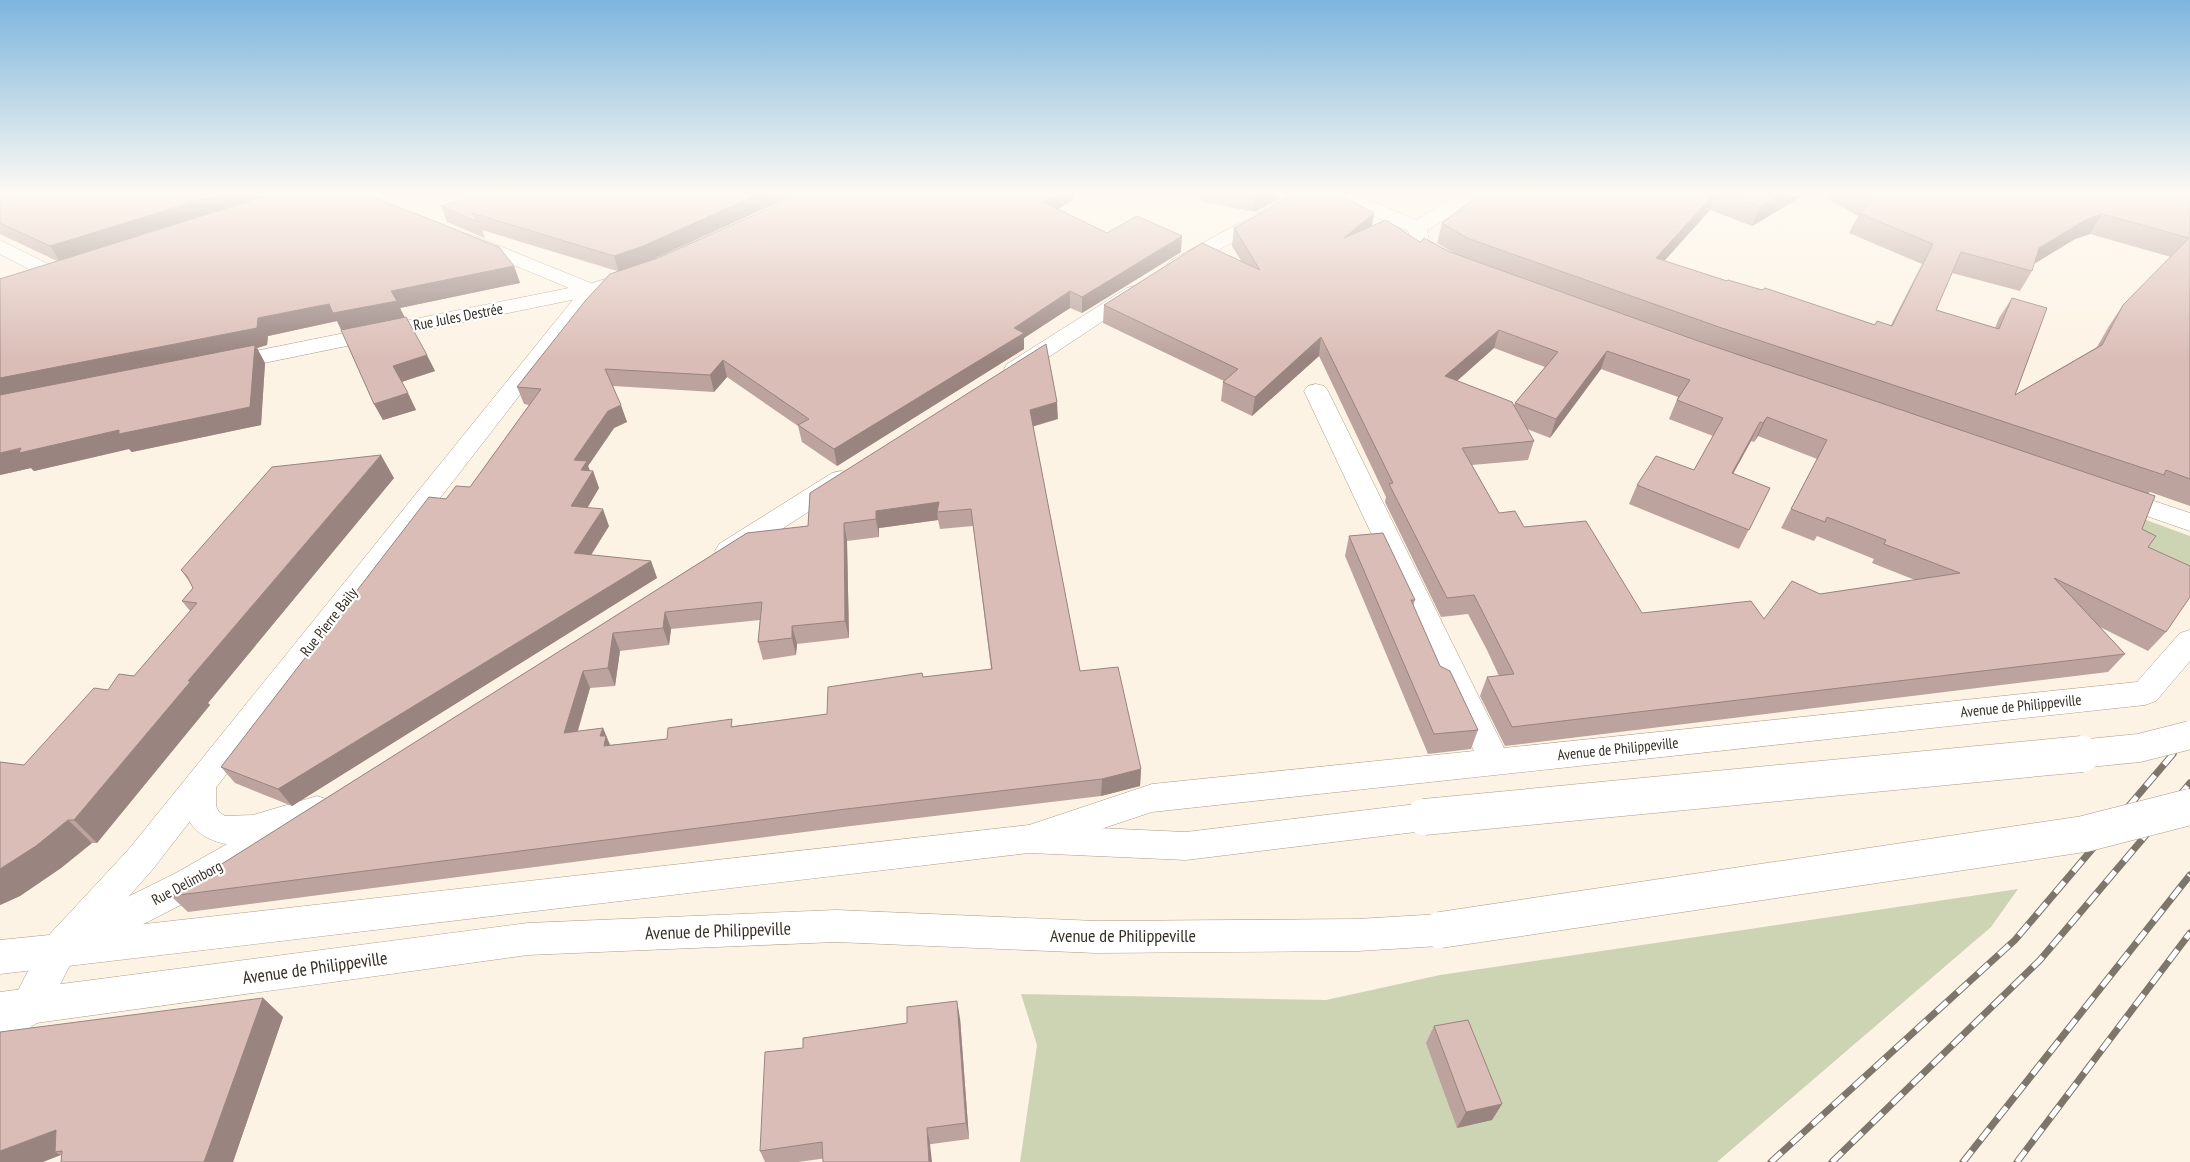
<svg xmlns="http://www.w3.org/2000/svg" width="2190" height="1162" font-family="'PT Sans Narrow',sans-serif">
	<style>
		.green { fill: #cdd4b4 }
		.lines { fill: none; stroke-linecap: round; stroke-linejoin: round }
		.minor-casing { stroke: #ac9c86; stroke-width: 1 }
		.major-casing { stroke: #ac9c86; stroke-width: 1 }
		.minor { fill: #fff; fill-rule: evenodd }
		.major { fill: #fff; fill-rule: evenodd }
		.rail-far1-casing { stroke: #7e766b; stroke-width: 5.5 }
		.rail-casing { stroke: #7e766b; stroke-width: 7 }
		.rail-far1 { stroke: #fff; stroke-width: 4; stroke-dasharray: 11; stroke-linecap: butt }
		.rail { stroke: #fff; stroke-width: 5; stroke-dasharray: 14; stroke-linecap: butt }
		.major-bridge-far1-casing { stroke: #ac9c86; stroke-width: 29; stroke-linecap: butt }
		.major-bridge-casing { stroke: #ac9c86; stroke-width: 37; stroke-linecap: butt }
		.major-bridge-far1 { stroke: #fff; stroke-width: 28 }
		.major-bridge { stroke: #fff; stroke-width: 36 }
		.wall { fill: #bca39d; fill-rule: evenodd }
		.shaded-wall { fill: #998480 }
		.building { fill: #dbbdb7; stroke: #998480; fill-rule: evenodd }
		.labels { text-anchor: middle; stroke-width: 4.5; stroke-linejoin: round; paint-order: stroke }
		.street-label { font-size: 15px; fill: #352f26; stroke: #fff }
		.near-street-label { font-size: 18px; fill: #352f26; stroke: #fff }
	</style>
	<rect width="100%" height="100%" fill="#fdf3e5"/>
	<path class="green" d="M 2138,517 L 2190,536 L 2190,591 L 2101,540 Z
		M 2018,889 L 1991,927 L 1717,1162 L 1020,1162 L 1037,1045 L 1021,994 L 1326,1000 L 1440,975 Z"/>
	<g class="lines">
		<g class="minor-casing">
			<path id="minor" d="M 1291,195 L 1314,195 L 1312,199 L 1184,269 L 1177,271 L 1170,269 L 1167,265 L 1170,261 Z
				M 1331,195 L 1357,195 L 1416,220 L 1459,195 L 1482,195 L 1480,199 L 1427,230 L 1429,241 L 1457,258 L 1460,262 L 1457,266 C 1441,270 1426,256 1413,248 L 1408,231 L 1333,199 Z
				M 470,234 L 598,286 L 601,290 L 598,294 L 591,296 L 225,371 L 217,369 L 214,364 L 217,359 L 225,357 L 569,288 L 463,244 L 460,240 L 463,236 Z
				M 0,240 L 62,271 L 65,275 L 62,279 L 55,281 L 48,279 L 0,254 Z
				M 1134,286 L 1141,288 L 1144,292 L 1141,296 L 1023,374 L 1015,376 L 1007,374 L 1004,369 L 1007,364 L 1127,288 Z
				M 1316,384 L 1324,386 L 1328,391 L 1504,748 L 2137,682 L 2180,633 L 2190,630 L 2190,661 L 2156,701 L 2145,705 L 1152,812 L 1032,852 L 1020,848 L 1015,838 L 1020,828 L 1152,784 L 1474,751 L 1304,391 L 1308,386 Z
				M 841,471 L 850,473 L 854,479 L 850,485 L 737,558 L 728,560 L 719,558 L 715,551 L 719,544 L 832,473 Z
				M 2115,488 L 2190,513 L 2190,531 L 2106,502 L 2102,496 L 2106,490 Z
				M 200,772 L 211,776 L 216,785 L 216,806 L 219,812 L 225,816 L 253,815 L 317,796 L 329,800 L 333,810 L 329,820 L 266,841 L 269,847 L 264,857 L 198,896 L 72,961 L 42,1020 L 13,1038 L 0,1043 L 0,1004 L 16,994 L 46,937 L 174,874 L 227,844 C 192,839 172,808 189,776 Z"/>
		</g>
		<g class="major-casing">
			<path id="major" d="M 633,270 L 640,272 L 643,276 L 640,280 L 598,294 L 153,869 L 100,929 L 1029,825 L 1186,832 L 1424,803 L 1436,807 L 1440,817 L 1436,827 L 1424,831 L 1186,860 L 1029,853 L 0,974 L 0,940 L 49,935 L 129,849 L 584,286 Z
				M 836,910 L 1096,921 L 1358,919 L 1440,914 L 1453,919 L 1458,930 L 1453,941 L 1440,946 L 1358,951 L 1096,953 L 836,942 L 528,955 L 0,1028 L 0,992 L 528,923 Z"/>
		</g>
		<use href="#minor" class="minor"/>
		<use href="#major" class="major"/>
		<g class="rail-far1-casing">
			<path id="rail-far1" d="M 2172,755 L 2190,734"/>
		</g>
		<g class="rail-casing">
			<path id="rail" d="M 1771,1162 L 2015,940 L 2173,754
				M 1832,1162 L 2040,960 L 2190,783
				M 1963,1162 L 2190,875
				M 2017,1162 L 2190,933"/>
		</g>
		<use href="#rail-far1" class="rail-far1"/>
		<use href="#rail" class="rail"/>
		<g class="major-bridge-far1-casing">
			<path id="major-bridge-far1" d="M 2069,755 L 2139,748 L 2190,735"/>
		</g>
		<g class="major-bridge-casing">
			<path id="major-bridge" d="M 1424,817 L 2082,754
				M 1440,930 L 2084,834 L 2190,807"/>
		</g>
		<use href="#major-bridge-far1" class="major-bridge-far1"/>
		<use href="#major-bridge" class="major-bridge"/>
	</g>
	<path class="wall" d="M 0,195 L 514,266 L 520,283 L 400,308 L 405,318 L 435,371 L 402,382 L 416,410 L 383,420 L 374,404 L 337,321 L 268,336 L 267,345 L 257,348 L 265,363 L 261,425 L 132,452 L 129,449 L 34,471 L 31,468 L 0,475 L 0,279 L 57,261 L 0,234 Z
		M 479,195 L 656,258 L 799,195 L 1073,195 L 1073,200 L 1058,209 L 1107,233 L 1181,252 L 1082,313 L 1070,308 L 1024,338 L 1024,349 L 837,466 L 802,442 L 798,426 L 727,377 L 714,392 L 613,386 L 627,422 L 614,428 L 588,466 L 590,471 L 593,471 L 599,488 L 587,508 L 609,526 L 591,555 L 651,561 L 657,578 L 292,806 L 235,783 L 221,767 L 446,499 L 470,487 L 529,405 L 524,404 L 517,387 L 617,271 L 482,230 L 485,238 L 447,222 L 441,206 Z
		M 1191,195 L 1280,195 L 1279,199 L 1254,212 L 1206,202 Z
		M 1479,195 L 1804,195 L 1752,226 L 1710,210 L 1664,261 L 1727,281 L 1875,325 L 1891,325 L 1922,264 L 1849,233 L 1858,216 L 1820,195 L 2190,195 L 2190,506 L 2150,492 L 2148,494 L 2142,529 L 2148,547 L 2166,632 L 2148,651 L 2100,627 L 2125,654 L 2108,672 L 1505,746 L 1480,696 L 1487,677 L 1499,676 L 1487,650 L 1468,614 L 1441,617 L 1385,502 L 1386,497 L 1319,356 L 1252,416 L 1221,401 L 1223,382 L 1224,381 L 1103,323 L 1104,305 L 1242,262 L 1232,246 L 1234,228 L 1374,213 L 1371,227 L 1454,253 L 1437,243 L 1442,223 ZM 2090,234 L 2171,257 L 2123,305 L 2109,326 L 2097,347 L 2015,395 L 2012,298 L 1999,318 L 1995,328 L 1936,310 L 1952,273 L 2020,291 L 2032,271 L 2034,264 L 2075,239 ZM 1494,348 L 1545,367 L 1515,403 L 1514,405 L 1457,381 ZM 1601,369 L 1678,397 L 1669,419 L 1713,436 L 1694,470 L 1637,485 L 1629,504 L 1739,549 L 1770,488 L 1733,474 L 1751,441 L 1754,442 L 1758,436 L 1817,459 L 1781,528 L 1814,541 L 1817,536 L 1874,559 L 1872,563 L 1915,580 L 1820,594 L 1764,619 L 1642,613 L 1524,527 L 1499,513 L 1472,465 L 1528,460 L 1534,441 L 1527,429 L 1550,438 Z
		M 1058,419 L 1033,426 L 1080,671 L 1141,769 L 1140,786 L 1101,796 L 851,826 L 188,912 L 171,896 L 747,533 L 808,526 L 810,493 ZM 938,520 L 940,529 L 973,526 L 991,669 L 923,677 L 922,673 L 827,714 L 734,726 L 667,739 L 610,745 L 603,728 L 578,731 L 590,688 L 615,686 L 620,651 L 669,645 L 671,629 L 760,620 L 758,642 L 763,660 L 796,655 L 797,644 L 849,638 L 847,541 L 879,537 L 879,528 Z
		M 394,478 L 208,703 L 210,705 L 97,843 L 92,843 L 61,868 L 20,896 L 0,905 L 0,762 L 24,765 L 108,690 L 134,676 L 190,611 L 182,601 L 193,588 L 191,584 L 181,570 Z
		M 1349,536 L 1415,600 L 1413,606 L 1440,666 L 1478,730 L 1471,749 L 1428,754 L 1345,556 Z
		M 263,998 L 283,1017 L 233,1162 L 61,1162 L 61,1155 L 0,1162 Z
		M 960,1018 L 969,1139 L 798,1162 L 765,1162 L 760,1151 L 803,1048 Z
		M 1434,1026 L 1502,1104 L 1492,1120 L 1457,1128 L 1426,1043 Z"/>
	<path class="shaded-wall" d="M 216,195 L 277,195 L 61,263 L 50,246 Z
		M 757,195 L 795,195 L 647,262 L 619,272 L 614,256 Z
		M 1055,195 L 1073,195 L 1073,200 L 1044,218 L 1043,202 Z
		M 1259,195 L 1280,195 L 1279,199 L 1254,212 L 1255,197 Z
		M 1713,195 L 1715,195 L 1710,210 L 1648,279 L 1656,258 Z
		M 1780,195 L 1804,195 L 1752,226 L 1760,207 Z
		M 1374,213 L 1371,231 L 1344,238 Z
		M 2102,214 L 2090,234 L 2075,239 L 2027,268 L 2039,248 L 2087,219 Z
		M 1182,236 L 1181,252 L 1082,313 L 1082,297 Z
		M 514,266 L 520,283 L 400,308 L 405,318 L 342,331 L 337,321 L 268,336 L 267,345 L 257,348 L 265,363 L 261,425 L 132,452 L 129,449 L 34,471 L 31,468 L 0,475 L 0,453 L 119,430 L 250,407 L 0,398 L 0,378 L 258,318 Z
		M 1070,291 L 1070,308 L 1024,338 L 1024,349 L 837,466 L 834,449 L 1014,328 Z
		M 1499,330 L 1494,348 L 1441,395 L 1445,376 Z
		M 1321,337 L 1319,356 L 1252,416 L 1255,397 Z
		M 1607,351 L 1601,369 L 1550,438 L 1556,419 Z
		M 427,355 L 435,371 L 401,382 L 393,366 Z
		M 723,360 L 727,377 L 714,392 L 710,375 Z
		M 408,393 L 416,410 L 383,420 L 374,404 Z
		M 1057,402 L 1058,419 L 1031,427 L 1030,410 Z
		M 621,405 L 627,422 L 614,428 L 588,466 L 591,473 L 593,471 L 599,488 L 578,524 L 571,506 L 574,460 L 608,411 Z
		M 1767,417 L 1758,436 L 1754,442 L 1763,423 Z
		M 1760,422 L 1751,441 L 1723,492 L 1732,473 Z
		M 381,455 L 394,478 L 208,703 L 210,705 L 97,843 L 74,820 L 188,681 Z
		M 939,502 L 937,512 L 938,520 L 879,528 L 879,537 L 876,519 L 876,511 Z
		M 603,509 L 609,526 L 581,571 L 574,553 Z
		M 844,523 L 847,541 L 849,638 L 845,621 Z
		M 651,561 L 657,578 L 292,806 L 278,789 Z
		M 665,612 L 671,629 L 669,645 L 663,628 Z
		M 792,626 L 797,644 L 796,655 L 792,638 Z
		M 613,633 L 620,651 L 615,686 L 608,668 Z
		M 583,671 L 590,688 L 572,750 L 564,733 Z
		M 603,728 L 610,745 L 612,763 L 600,736 Z
		M 1141,769 L 1140,786 L 1101,796 L 1102,779 Z
		M 68,820 L 92,843 L 61,868 L 20,896 L 0,905 L 0,869 Z
		M 263,998 L 283,1017 L 233,1162 L 204,1162 Z
		M 957,1001 L 960,1018 L 969,1139 L 966,1123 Z
		M 1502,1104 L 1492,1120 L 1457,1128 L 1466,1112 Z
		M 927,1128 L 930,1144 L 932,1162 L 929,1162 Z
		M 56,1130 L 62,1151 L 55,1152 L 61,1155 L 43,1162 L 0,1162 L 0,1151 Z"/>
	<path class="building" d="M 0,195 L 216,195 L 50,246 L 0,223 Z
		M 269,195 L 367,195 L 414,213 L 499,247 L 514,266 L 391,291 L 397,301 L 333,313 L 329,304 L 258,318 L 257,328 L 0,378 L 0,279 Z
		M 479,195 L 757,195 L 643,246 L 614,256 L 472,213 L 479,222 L 441,206 Z
		M 799,195 L 1055,195 L 1043,202 L 1107,233 L 1137,216 L 1182,236 L 1082,297 L 1070,291 L 1014,328 L 1024,333 L 834,449 L 798,425 L 809,419 L 723,360 L 710,375 L 605,369 L 621,405 L 608,411 L 574,460 L 587,461 L 581,470 L 593,471 L 571,506 L 603,509 L 574,553 L 651,561 L 278,789 L 221,767 L 429,497 L 446,499 L 456,486 L 470,487 L 541,389 L 517,387 L 585,301 L 610,274 L 658,258 Z
		M 1247,195 L 1259,195 L 1255,197 Z
		M 1293,195 L 1340,195 L 1374,213 L 1344,238 L 1386,220 L 1420,242 L 1424,238 L 1450,252 L 1701,342 L 2155,496 L 2142,529 L 2156,536 L 2148,547 L 2190,566 L 2190,597 L 2166,632 L 2054,578 L 2125,654 L 1512,727 L 1487,677 L 1514,674 L 1474,595 L 1447,598 L 1389,484 L 1393,483 L 1321,337 L 1255,397 L 1223,382 L 1238,369 L 1104,305 L 1202,243 L 1260,270 L 1234,228 ZM 1499,330 L 1558,352 L 1515,403 L 1556,419 L 1607,351 L 1690,380 L 1677,400 L 1723,418 L 1694,470 L 1656,456 L 1637,485 L 1749,530 L 1770,488 L 1732,473 L 1760,422 L 1763,423 L 1767,417 L 1827,440 L 1791,509 L 1825,522 L 1827,517 L 1886,540 L 1884,544 L 1960,573 L 1820,594 L 1792,581 L 1764,619 L 1751,601 L 1642,613 L 1586,521 L 1524,527 L 1515,511 L 1499,513 L 1462,448 L 1534,441 L 1512,402 L 1445,376 Z
		M 1479,195 L 1713,195 L 1656,258 L 1727,281 L 1728,280 L 1762,290 L 1765,288 L 1875,325 L 1877,321 L 1892,326 L 1933,244 L 1859,213 L 1874,200 L 1866,195 L 2190,195 L 2190,479 L 2166,470 L 2164,475 L 1719,327 L 1467,238 L 1442,223 ZM 2102,214 L 2189,238 L 2123,305 L 2102,345 L 2015,395 L 2047,308 L 2012,298 L 1999,329 L 1936,310 L 1961,252 L 2032,271 L 2039,248 L 2087,219 Z
		M 1730,195 L 1780,195 L 1760,207 Z
		M 406,317 L 427,355 L 393,366 L 408,393 L 374,404 L 341,330 Z
		M 1046,344 L 1057,402 L 1030,410 L 1080,671 L 1118,667 L 1141,769 L 1102,779 L 846,809 L 171,896 L 747,533 L 808,526 L 810,493 ZM 939,502 L 937,512 L 971,509 L 992,669 L 923,677 L 922,673 L 828,687 L 827,714 L 731,727 L 732,719 L 668,728 L 667,739 L 604,746 L 606,736 L 600,736 L 603,728 L 564,733 L 583,671 L 608,668 L 613,633 L 663,628 L 665,612 L 762,602 L 758,642 L 792,638 L 792,626 L 845,621 L 844,523 L 876,519 L 876,511 Z
		M 255,345 L 250,407 L 119,434 L 119,430 L 19,453 L 21,448 L 0,453 L 0,395 Z
		M 381,455 L 188,681 L 191,681 L 74,820 L 68,820 L 36,846 L 0,869 L 0,762 L 24,765 L 94,688 L 108,690 L 119,674 L 134,676 L 197,603 L 182,601 L 193,588 L 187,576 L 181,570 L 272,467 Z
		M 1383,533 L 1415,600 L 1411,600 L 1440,666 L 1450,671 L 1478,730 L 1434,734 L 1349,536 Z
		M 263,998 L 204,1162 L 61,1162 L 62,1151 L 55,1152 L 56,1130 L 0,1151 L 0,1032 Z
		M 957,1001 L 966,1123 L 927,1128 L 929,1162 L 823,1162 L 822,1142 L 760,1151 L 765,1052 L 803,1048 L 803,1038 L 907,1023 L 907,1007 Z
		M 1468,1020 L 1502,1104 L 1466,1112 L 1434,1026 Z"/>
	<linearGradient id="sky" x2="0" y2="1"><stop stop-color="#7db5dd"/><stop offset="0.54" stop-color="#fefaf3"/><stop offset="1" stop-color="#fefaf3" stop-opacity="0"/></linearGradient>
	<rect width="2190" height="358" fill="url(#sky)"/>
	<g class="labels">
		<g class="street-label">
			<text transform="translate(458 317) rotate(-11)" y="5">Rue Jules Destrée</text>
			<text transform="translate(329 622) rotate(-52)" y="5">Rue Pierre Baily</text>
			<text transform="translate(2021 706) rotate(-6)" y="5">Avenue de Philippeville</text>
			<text transform="translate(1618 749) rotate(-6)" y="5">Avenue de Philippeville</text>
			<text transform="translate(187 883) rotate(-28)" y="5">Rue Delimborg</text>
		</g>
		<g class="near-street-label">
			<text transform="translate(718 931) rotate(-2)" y="6">Avenue de Philippeville</text>
			<text x="1123" y="942">Avenue de Philippeville</text>
			<text transform="translate(315 968) rotate(-8)" y="6">Avenue de Philippeville</text>
		</g>
	</g>
</svg>
